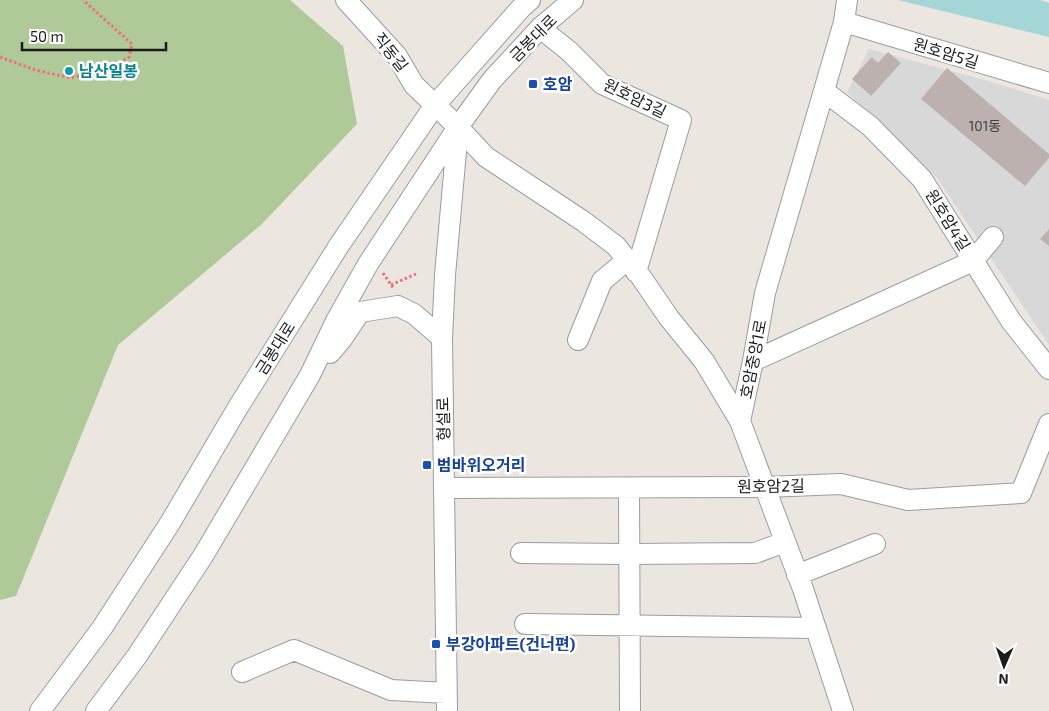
<svg xmlns="http://www.w3.org/2000/svg" width="1049" height="711" font-family="'Exo 2','Noto Sans KR',sans-serif">
	<style>
		.residential { fill: #d9d8d8 }
		.forest { fill: #b0c999 }
		.water { fill: #a4d5d7 }
		.building { fill: #bcb1ae }
		.lines { fill: none; stroke-linecap: round; stroke-linejoin: round }
		.minor-casing { stroke: #9c9c9c; stroke-width: 22 }
		.path { stroke: #ef707b; stroke-width: 3; stroke-dasharray: 2.5 2.5; stroke-linecap: butt }
		.minor { stroke: #fff; stroke-width: 20 }
		.culture-dot { fill: #0f9aa8; stroke: #fff; stroke-width: 2 }
		.transit-dot { fill: #1a4fb4; stroke: #fff; stroke-width: 2 }
		.labels { text-anchor: middle; stroke-width: 5; stroke-linejoin: round; paint-order: stroke }
		.number-label { font-size: 14px; fill: #434040 }
		.street-label { font-size: 16px; fill: #1b1b1b; stroke: #fff }
		.culture-label { font-size: 16px; font-weight: bold; fill: #0d838f; stroke: #fff; text-anchor: start }
		.transit-label { font-size: 16px; font-weight: bold; fill: #164399; stroke: #fff; text-anchor: start }
	</style>
	<rect width="100%" height="100%" fill="#ece6e1"/>
	<path class="residential" d="M 869,49 L 992,82 L 1049,100 L 1049,345 L 937,178 L 847,92 Z"/>
	<path class="forest" d="M 0,0 L 290,0 L 343,46 L 357,124 L 262,224 L 118,345 L 16,596 L 0,600 Z"/>
	<path class="water" d="M 898,0 L 1040,0 L 1049,3 L 1049,37 Z"/>
	<path class="building" d="M 888,52 L 901,63 L 871,96 L 852,79 L 872,57 L 878,63 Z
		M 947,68 L 1049,154 L 1049,158 L 1025,186 L 921,99 Z
		M 1049,229 L 1049,246 L 1040,239 Z"/>
	<g class="lines">
		<g class="minor-casing">
			<path id="minor" d="M 346,0 L 397,56 L 414,85 L 458,127 L 486,157 L 583,221 L 616,246 L 641,277 L 669,318 L 704,361 L 740,421
				M 844,22 L 1049,83
				M 540,28 L 569,51 L 602,84 L 681,120 L 636,272
				M 824,91 L 870,126 L 922,179 L 1011,321 L 1049,369
				M 578,340 L 602,281 L 627,260
				M 330,353 L 342,339 L 360,312 L 398,306 L 414,314 L 442,338
				M 753,361 L 973,261 L 993,237
				M 444,488 L 765,487 L 841,484 L 908,500 L 1021,493 L 1049,424
				M 629,488 L 630,711
				M 521,553 L 629,554 L 755,553 L 785,542
				M 797,575 L 875,544
				M 525,624 L 816,628
				M 242,672 L 294,650 L 391,690 L 446,693
				M 40,711 L 102,628 L 170,523 L 237,409 L 338,247 L 435,105 L 521,8 L 530,0
				M 96,711 L 137,656 L 203,556 L 310,375 L 336,321 L 368,264 L 458,127 L 492,80 L 540,28 L 573,0
				M 447,711 L 442,338 L 445,275 L 458,129
				M 843,711 L 803,589 L 740,421 L 753,361 L 765,293 L 844,22 L 847,0"/>
		</g>
		<path class="path" d="M 0,57 L 35,70 L 71,78 L 112,67 L 129,57 L 132,44 L 83,0
			M 383,273 L 394,289
			M 391,285 L 416,274"/>
		<use href="#minor" class="minor"/>
	</g>
	<circle class="culture-dot" cx="69" cy="71" r="5"/>
	<g class="transit-dot">
		<rect x="528" y="79" width="10" height="10" rx="2.5"/>
		<rect x="422" y="460" width="10" height="10" rx="2.5"/>
		<rect x="431" y="639" width="10" height="10" rx="2.5"/>
	</g>
	<g class="labels">
		<g class="number-label">
			<text x="985" y="131">101동</text>
		</g>
		<g class="street-label">
			<text transform="translate(533 38) rotate(-45)" y="6">금봉대로</text>
			<text transform="translate(391 52) rotate(52)" y="6">직동길</text>
			<text transform="translate(946 53) rotate(17)" y="6">원호암5길</text>
			<text transform="translate(635 98) rotate(26)" y="6">원호암3길</text>
			<text transform="translate(948 220) rotate(58)" y="6">원호암4길</text>
			<text transform="translate(275 348) rotate(-58)" y="6">금봉대로</text>
			<text transform="translate(753 359) rotate(-79)" y="6">호암중앙1로</text>
			<text transform="translate(443 419) rotate(-91)" y="6">형설로</text>
			<text transform="translate(771 486) rotate(-1)" y="6">원호암2길</text>
		</g>
		<g class="culture-label">
			<text x="79" y="77">남산일봉</text>
		</g>
		<g class="transit-label">
			<text x="543" y="90">호암</text>
			<text x="437" y="471">범바위오거리</text>
			<text x="446" y="650">부강아파트(건너편)</text>
		</g>
	</g>
	<g transform="translate(1004 666) rotate(182)" stroke="#ffffff" stroke-width="4" paint-order="stroke">
	<path d="M0-4L9 19L0 12L-9 19Z" fill="#1b1b1b"/>
	<text y="-8" font-size="14" font-weight="bold" text-anchor="middle" fill="#1b1b1b">N</text>
	</g>
	<path d="M22 42v8h144v-8" fill="none" stroke="#1b1b1b" stroke-width="2.5"/>
	<text x="30" y="42" font-size="15" fill="#1b1b1b" stroke="#ffffff" stroke-width="4" paint-order="stroke">50 m</text>
</svg>
